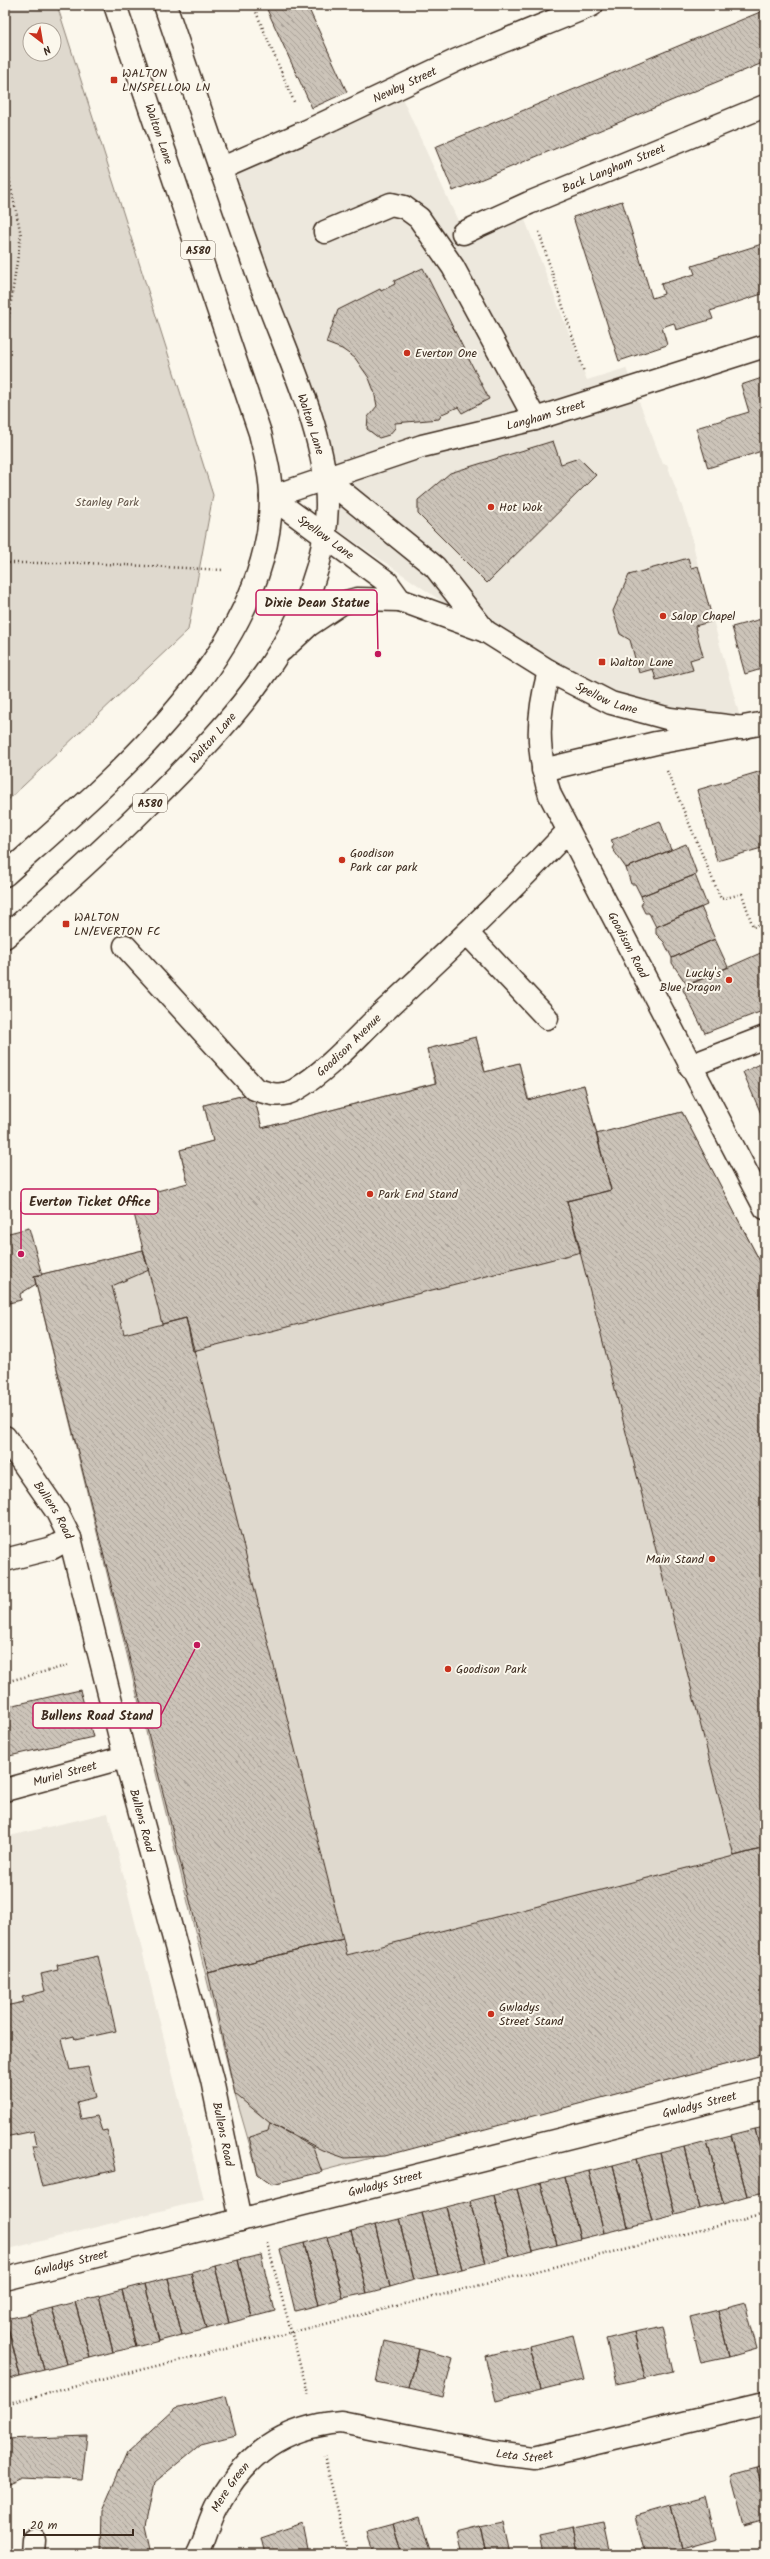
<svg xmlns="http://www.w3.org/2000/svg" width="770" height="2559" font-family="Kalam,sans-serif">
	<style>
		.built { fill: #ede8dd }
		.park { fill: #dfd9ce; stroke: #8d8276; fill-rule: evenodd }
		.building { fill: url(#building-back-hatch); stroke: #3b2a1e }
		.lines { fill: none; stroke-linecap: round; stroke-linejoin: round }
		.minor-casing { stroke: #3b2a1e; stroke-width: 25 }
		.highway-casing { stroke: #3b2a1e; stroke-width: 25 }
		.path { stroke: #3b2a1e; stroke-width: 2.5; stroke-dasharray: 1 3; stroke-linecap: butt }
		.minor { stroke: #fbf7ec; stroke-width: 22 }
		.highway { stroke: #fbf7ec; stroke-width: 22 }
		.poi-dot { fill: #c8321e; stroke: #fbf7ec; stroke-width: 1.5 }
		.labels { text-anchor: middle; stroke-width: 4; stroke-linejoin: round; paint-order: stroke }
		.shield { fill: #fbf7ec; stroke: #75685c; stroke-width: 1 }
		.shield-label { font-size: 11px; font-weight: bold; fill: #3b2a1e }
		.poi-label { font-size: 12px; fill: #3b2a1e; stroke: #fbf7ec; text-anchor: start }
		.street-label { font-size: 12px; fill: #3b2a1e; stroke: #fbf7ec }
		.park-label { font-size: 12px; fill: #64564a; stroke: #fbf7ec }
		.leader { fill: none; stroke: #c2185b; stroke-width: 1.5 }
		.callout-dot { fill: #c2185b; stroke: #fbf7ec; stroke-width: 1.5 }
		.callout { fill: #fbf7ec; stroke: #c2185b; stroke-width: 1.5 }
		.callout-label { font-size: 13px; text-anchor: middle; font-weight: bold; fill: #3b2a1e }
	</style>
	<defs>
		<pattern id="building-back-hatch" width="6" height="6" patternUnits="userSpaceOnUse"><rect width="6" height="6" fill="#ccc4b9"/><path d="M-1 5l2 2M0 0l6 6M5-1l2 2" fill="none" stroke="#a79f96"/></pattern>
	</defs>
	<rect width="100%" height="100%" fill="#fbf7ec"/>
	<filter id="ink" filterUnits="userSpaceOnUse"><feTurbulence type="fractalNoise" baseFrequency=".025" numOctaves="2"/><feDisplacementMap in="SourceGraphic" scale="8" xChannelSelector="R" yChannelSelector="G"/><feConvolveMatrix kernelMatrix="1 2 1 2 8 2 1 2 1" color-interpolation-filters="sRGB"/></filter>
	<g filter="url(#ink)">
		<path class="built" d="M 397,87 L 463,232 L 520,207 L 587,380 L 626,368 L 663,464 L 667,464 L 689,526 L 698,566 L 743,728 L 670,719 L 485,631 L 326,522 L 325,478 L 220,169 Z
			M 108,1813 L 204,2200 L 5,2250 L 5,1837 Z"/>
		<path class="park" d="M 5,5 L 57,5 L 213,495 L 188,630 L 5,803 ZM 30,30 L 54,30 L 54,54 L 30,54 Z
			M 476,1037 L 485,1072 L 519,1063 L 529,1100 L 584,1085 L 597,1134 L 682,1112 L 765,1271 L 765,2054 L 272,2184 L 258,2174 L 235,2094 L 34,1276 L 143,1250 L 188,1183 L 180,1150 L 213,1141 L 204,1105 L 253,1093 L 262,1128 L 435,1083 L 427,1049 Z"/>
		<path class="building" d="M 265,5 L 307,5 L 347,92 L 312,108 Z
			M 765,10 L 765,62 L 453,191 L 435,147 Z
			M 622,201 L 652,298 L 664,294 L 661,284 L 695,274 L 692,266 L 765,243 L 765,293 L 710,311 L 713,319 L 676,330 L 674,323 L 662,327 L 667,345 L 619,361 L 573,217 Z
			M 423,268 L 489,399 L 462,413 L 458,407 L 442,414 L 439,419 L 395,423 L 395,428 L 389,435 L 379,438 L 367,429 L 368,417 L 377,406 L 374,391 L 369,378 L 355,358 L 342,349 L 326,343 L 338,310 L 380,289 L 381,291 L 395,284 L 394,281 Z
			M 765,377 L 765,450 L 708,468 L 696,428 L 749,412 L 741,385 Z
			M 553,441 L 561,464 L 579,458 L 596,475 L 487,583 L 418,514 L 418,500 L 450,473 Z
			M 688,558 L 691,568 L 698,566 L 713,621 L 695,626 L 703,656 L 690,660 L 693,670 L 656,680 L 653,669 L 639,673 L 630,640 L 620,634 L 613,611 L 629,575 Z
			M 765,618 L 765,668 L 745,674 L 732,627 Z
			M 765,770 L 765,847 L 717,861 L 697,790 Z
			M 660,821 L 671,850 L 626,868 L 612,848 L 614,845 L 611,840 Z
			M 686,844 L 697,874 L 641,896 L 635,884 L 631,884 L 626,868 Z
			M 695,875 L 707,905 L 656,927 L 649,913 L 645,913 L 641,905 L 643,902 L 641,896 Z
			M 701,907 L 715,939 L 672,958 L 664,942 L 656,934 L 656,927 Z
			M 715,939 L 728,967 L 687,985 L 672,963 L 672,958 Z
			M 765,951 L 765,1010 L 705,1033 L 682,988 Z
			M 476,1037 L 485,1072 L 519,1063 L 528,1100 L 584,1085 L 611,1190 L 567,1201 L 581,1252 L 193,1351 L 186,1318 L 162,1324 L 130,1198 L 188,1183 L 180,1150 L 213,1141 L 204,1105 L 253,1093 L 262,1128 L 436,1083 L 427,1049 Z
			M 765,1062 L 765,1123 L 743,1072 Z
			M 682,1112 L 765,1271 L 765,1848 L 734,1856 L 567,1201 L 611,1190 L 596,1134 Z
			M 29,1228 L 42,1275 L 34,1276 L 36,1284 L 20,1294 L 21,1300 L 5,1304 L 5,1234 Z
			M 143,1250 L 149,1270 L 112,1286 L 124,1334 L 186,1318 L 343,1939 L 208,1973 L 34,1276 Z
			M 80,1690 L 93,1737 L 5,1757 L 5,1707 Z
			M 765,1848 L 765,2054 L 385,2156 L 345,2158 L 322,2150 L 270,2123 L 235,2094 L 208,1973 L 343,1939 L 347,1955 Z
			M 98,1956 L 116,2031 L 75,2040 L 74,2036 L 62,2039 L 70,2070 L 88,2067 L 96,2097 L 77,2102 L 81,2119 L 97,2116 L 102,2131 L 107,2130 L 116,2170 L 42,2187 L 32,2146 L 37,2146 L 34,2131 L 5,2137 L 5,2006 L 24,2002 L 22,1997 L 45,1991 L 41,1974 L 58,1970 L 57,1965 Z
			M 270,2123 L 313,2147 L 322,2172 L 272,2184 L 258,2174 L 249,2137 L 268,2131 Z
			M 765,2127 L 765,2169 L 755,2129 Z
			M 755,2129 L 765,2169 L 765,2192 L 747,2196 L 731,2135 Z
			M 731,2135 L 747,2196 L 723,2203 L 707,2141 Z
			M 707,2141 L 723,2203 L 699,2209 L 684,2147 Z
			M 684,2147 L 699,2209 L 675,2215 L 660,2153 Z
			M 660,2153 L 675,2215 L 652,2221 L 636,2159 Z
			M 636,2159 L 652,2221 L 628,2227 L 613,2165 Z
			M 613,2165 L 628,2227 L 604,2233 L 589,2171 Z
			M 589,2171 L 604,2233 L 580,2239 L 565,2177 Z
			M 565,2177 L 580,2239 L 557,2245 L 541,2183 Z
			M 541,2183 L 557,2245 L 533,2251 L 517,2189 Z
			M 517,2189 L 533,2251 L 509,2257 L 494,2195 Z
			M 494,2195 L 509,2257 L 486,2263 L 470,2201 Z
			M 470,2201 L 486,2263 L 462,2269 L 446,2207 Z
			M 446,2207 L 462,2269 L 438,2275 L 422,2213 Z
			M 422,2213 L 438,2275 L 414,2280 L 399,2219 Z
			M 399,2219 L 414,2280 L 390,2287 L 375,2225 Z
			M 375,2225 L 390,2287 L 367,2293 L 351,2231 Z
			M 351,2231 L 367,2293 L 343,2298 L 327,2237 Z
			M 327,2237 L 343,2298 L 319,2305 L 304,2243 Z
			M 304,2243 L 319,2305 L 295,2311 L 280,2249 Z
			M 261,2255 L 275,2311 L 252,2317 L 238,2260 Z
			M 238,2260 L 252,2317 L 229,2323 L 215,2266 Z
			M 215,2266 L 229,2323 L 206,2329 L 191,2273 Z
			M 191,2273 L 206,2329 L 182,2335 L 168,2278 Z
			M 168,2278 L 182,2335 L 159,2341 L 145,2284 Z
			M 145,2284 L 159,2341 L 136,2347 L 122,2290 Z
			M 122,2290 L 136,2347 L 113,2352 L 99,2296 Z
			M 99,2296 L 113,2352 L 90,2358 L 75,2302 Z
			M 75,2302 L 90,2358 L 67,2364 L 52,2308 Z
			M 745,2303 L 757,2349 L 729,2357 L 718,2310 Z
			M 52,2308 L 67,2364 L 44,2370 L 29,2314 Z
			M 718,2310 L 729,2357 L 701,2363 L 690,2317 Z
			M 29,2314 L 44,2370 L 20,2376 L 6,2319 Z
			M 6,2319 L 20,2376 L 5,2380 L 5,2320 Z
			M 663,2326 L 673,2371 L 645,2378 L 634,2332 Z
			M 634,2332 L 645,2378 L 616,2384 L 606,2339 Z
			M 573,2335 L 584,2379 L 540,2390 L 529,2346 Z
			M 385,2341 L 419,2349 L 409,2389 L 376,2382 Z
			M 529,2346 L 540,2390 L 496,2401 L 485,2356 Z
			M 419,2349 L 453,2358 L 443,2397 L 409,2389 Z
			M 226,2396 L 236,2435 L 201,2444 L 155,2482 L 146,2527 L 152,2554 L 101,2554 L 102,2511 L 127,2453 L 175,2409 Z
			M 87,2436 L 82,2480 L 23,2477 L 5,2485 L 5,2439 Z
			M 765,2467 L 765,2499 L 757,2469 Z
			M 757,2469 L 765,2499 L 765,2519 L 744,2525 L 731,2476 Z
			M 706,2497 L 716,2538 L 681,2548 L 670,2506 Z
			M 670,2506 L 681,2548 L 657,2554 L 645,2554 L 635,2516 Z
			M 419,2516 L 430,2554 L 402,2554 L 393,2524 Z
			M 503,2522 L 510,2554 L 485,2554 L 479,2527 Z
			M 604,2522 L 611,2554 L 577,2554 L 572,2528 Z
			M 303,2524 L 309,2554 L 265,2554 L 261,2538 Z
			M 393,2524 L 402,2554 L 373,2554 L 367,2531 Z
			M 479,2527 L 485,2554 L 460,2554 L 455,2533 Z
			M 572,2528 L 577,2554 L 543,2554 L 539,2535 Z"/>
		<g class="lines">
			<g class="minor-casing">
				<g id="minor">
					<path id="s1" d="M 220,169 L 307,131 L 457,60 L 592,5"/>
					<path d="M 325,232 L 391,204 L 404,207 L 419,218 L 453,267 L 535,419"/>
					<path id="s2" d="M 463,233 L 529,203 L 765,106"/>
					<path d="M 325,478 L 435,567 L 485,631"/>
					<path id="s3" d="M 271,497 L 387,582 L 400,600 L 485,631 L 549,671 L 611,703 L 670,719 L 743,728"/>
					<path id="s4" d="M 271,497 L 422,446 L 535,419 L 765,346"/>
					<path d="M 282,650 L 309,625 L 342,603 L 357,599 L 400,600"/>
					<path id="s5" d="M 549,671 C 537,717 536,749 550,795 L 765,1208"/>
					<path d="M 543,770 L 656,743 L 765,723"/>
					<path d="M 467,933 L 547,1018"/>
					<path id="s6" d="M 125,946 L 255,1089 C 269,1094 281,1098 295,1090 C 327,1071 353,1041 379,1016 C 444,956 507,895 568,831"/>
					<path d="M 690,1066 L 765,1037"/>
					<path id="s7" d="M 5,1437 L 57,1512 L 70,1538 L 125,1757 L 212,2080 L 241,2220"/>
					<path d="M 5,1560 L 52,1548 L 70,1538"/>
					<path id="s8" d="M 5,1790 L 125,1757"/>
					<path id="s9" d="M 5,2279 L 765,2088"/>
					<path d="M 33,2554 L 34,2540"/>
					<path id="s10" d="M 197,2554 C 206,2538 209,2519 218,2504 C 247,2453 283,2427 341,2422 L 494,2453 L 534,2458 L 765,2403"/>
				</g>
			</g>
			<g class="highway-casing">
				<g id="highway">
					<path d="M 5,875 C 110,781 270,652 271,498 C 271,476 265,454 260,433 L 115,5"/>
					<path id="s11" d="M 5,937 C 54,894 102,851 148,805 C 229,725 325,626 327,505 C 327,435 286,353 262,287 C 228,194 197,99 165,5"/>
				</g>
			</g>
			<path class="path" d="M 253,5 L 295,104
				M 5,159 L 21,235 L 5,341
				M 539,232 L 584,372
				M 5,563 L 86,563 L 224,570
				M 667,771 L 721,899 L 742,894 L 753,927 L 764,923
				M 5,1682 L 70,1665
				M 267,2243 L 309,2397
				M 5,2404 L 765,2214
				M 324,2456 L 349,2554"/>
			<use href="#minor" class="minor"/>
			<use href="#highway" class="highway"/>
		</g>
	</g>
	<g class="poi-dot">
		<rect x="110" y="76" width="8" height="8" rx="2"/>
		<circle cx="407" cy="353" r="4"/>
		<circle cx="491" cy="507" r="4"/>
		<circle cx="663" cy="616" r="4"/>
		<rect x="598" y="658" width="8" height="8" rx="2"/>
		<circle cx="342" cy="860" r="4"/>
		<rect x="62" y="920" width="8" height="8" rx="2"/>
		<circle cx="729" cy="980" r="4"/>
		<circle cx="370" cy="1194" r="4"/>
		<circle cx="712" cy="1559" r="4"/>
		<circle cx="448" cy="1669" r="4"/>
		<circle cx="491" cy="2014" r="4"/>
	</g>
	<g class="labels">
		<g class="shield">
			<rect x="181" y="241" width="34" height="18" rx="3"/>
			<rect x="133" y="794" width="34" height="18" rx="3"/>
		</g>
		<g class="shield-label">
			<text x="198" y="254">A580</text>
			<text x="150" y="807">A580</text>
		</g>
		<g class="poi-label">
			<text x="122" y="77">WALTON<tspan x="122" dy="14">LN/SPELLOW LN</tspan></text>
			<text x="415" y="357">Everton One</text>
			<text x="499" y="511">Hot Wok</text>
			<text x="671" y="620">Salop Chapel</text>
			<text x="610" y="666">Walton Lane</text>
			<text x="350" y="857">Goodison<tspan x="350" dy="14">Park car park</tspan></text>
			<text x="74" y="921">WALTON<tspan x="74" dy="14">LN/EVERTON FC</tspan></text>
			<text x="721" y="977" text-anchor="end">Lucky's<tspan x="721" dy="14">Blue Dragon</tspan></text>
			<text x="378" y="1198">Park End Stand</text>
			<text x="704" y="1563" text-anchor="end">Main Stand</text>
			<text x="456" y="1673">Goodison Park</text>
			<text x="499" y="2011">Gwladys<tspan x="499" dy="14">Street Stand</tspan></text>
		</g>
		<g class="street-label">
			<text dy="4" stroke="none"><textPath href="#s1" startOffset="203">Newby Street</textPath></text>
			<text transform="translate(159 134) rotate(71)" y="4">Walton Lane</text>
			<text dy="4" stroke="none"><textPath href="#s2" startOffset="164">Back Langham Street</textPath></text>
			<text dy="4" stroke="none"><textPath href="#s4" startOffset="287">Langham Street</textPath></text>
			<text transform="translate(311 424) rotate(72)" y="4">Walton Lane</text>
			<text dy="4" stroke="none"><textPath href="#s3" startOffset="68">Spellow Lane</textPath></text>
			<text dy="4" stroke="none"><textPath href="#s3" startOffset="396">Spellow Lane</textPath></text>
			<text dy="4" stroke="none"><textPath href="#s11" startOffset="288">Walton Lane</textPath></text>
			<text dy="4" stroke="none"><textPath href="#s5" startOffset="295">Goodison Road</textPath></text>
			<text dy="4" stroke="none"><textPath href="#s6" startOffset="305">Goodison Avenue</textPath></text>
			<text dy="4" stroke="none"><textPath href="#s7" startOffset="88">Bullens Road</textPath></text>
			<text dy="4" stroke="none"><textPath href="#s8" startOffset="62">Muriel Street</textPath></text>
			<text dy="4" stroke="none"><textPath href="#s7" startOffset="412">Bullens Road</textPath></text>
			<text dy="4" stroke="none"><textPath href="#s9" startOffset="716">Gwladys Street</textPath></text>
			<text dy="4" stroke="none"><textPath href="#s7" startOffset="736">Bullens Road</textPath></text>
			<text dy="4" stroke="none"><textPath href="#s9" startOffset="392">Gwladys Street</textPath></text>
			<text dy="4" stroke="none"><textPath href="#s9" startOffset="68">Gwladys Street</textPath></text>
			<text dy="4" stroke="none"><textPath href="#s10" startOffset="396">Leta Street</textPath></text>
			<text dy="4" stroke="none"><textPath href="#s10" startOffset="75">Mere Green</textPath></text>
		</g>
		<g class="park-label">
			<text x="107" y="506">Stanley Park</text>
		</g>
	</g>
	<path class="leader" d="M378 654L377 603M21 1254L21 1202M197 1645L161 1715"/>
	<g class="callout-dot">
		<circle cx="378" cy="654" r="4"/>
		<circle cx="21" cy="1254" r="4"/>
		<circle cx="197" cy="1645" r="4"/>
	</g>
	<g class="callout">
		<rect x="256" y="590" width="121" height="25" rx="4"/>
		<rect x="21" y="1189" width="137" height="25" rx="4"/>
		<rect x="33" y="1703" width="128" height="25" rx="4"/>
	</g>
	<g class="callout-label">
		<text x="317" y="607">Dixie Dean Statue</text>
		<text x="90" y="1206">Everton Ticket Office</text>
		<text x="97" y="1720">Bullens Road Stand</text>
	</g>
	<rect width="770" height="2559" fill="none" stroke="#fbf7ec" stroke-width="20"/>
	<rect x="10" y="10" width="750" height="2539" fill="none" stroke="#3b2a1e" stroke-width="1.5" filter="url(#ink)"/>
	<g transform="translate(42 42) rotate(149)"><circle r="19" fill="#fbf7ec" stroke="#aea59a"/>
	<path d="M0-3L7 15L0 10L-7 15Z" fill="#c8321e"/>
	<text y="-6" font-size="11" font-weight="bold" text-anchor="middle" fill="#3b2a1e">N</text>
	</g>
	<path d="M24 2529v6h109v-6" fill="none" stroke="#3b2a1e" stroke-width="2"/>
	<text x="30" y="2529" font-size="12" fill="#3b2a1e" stroke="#fbf7ec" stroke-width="3" paint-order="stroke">20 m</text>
</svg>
